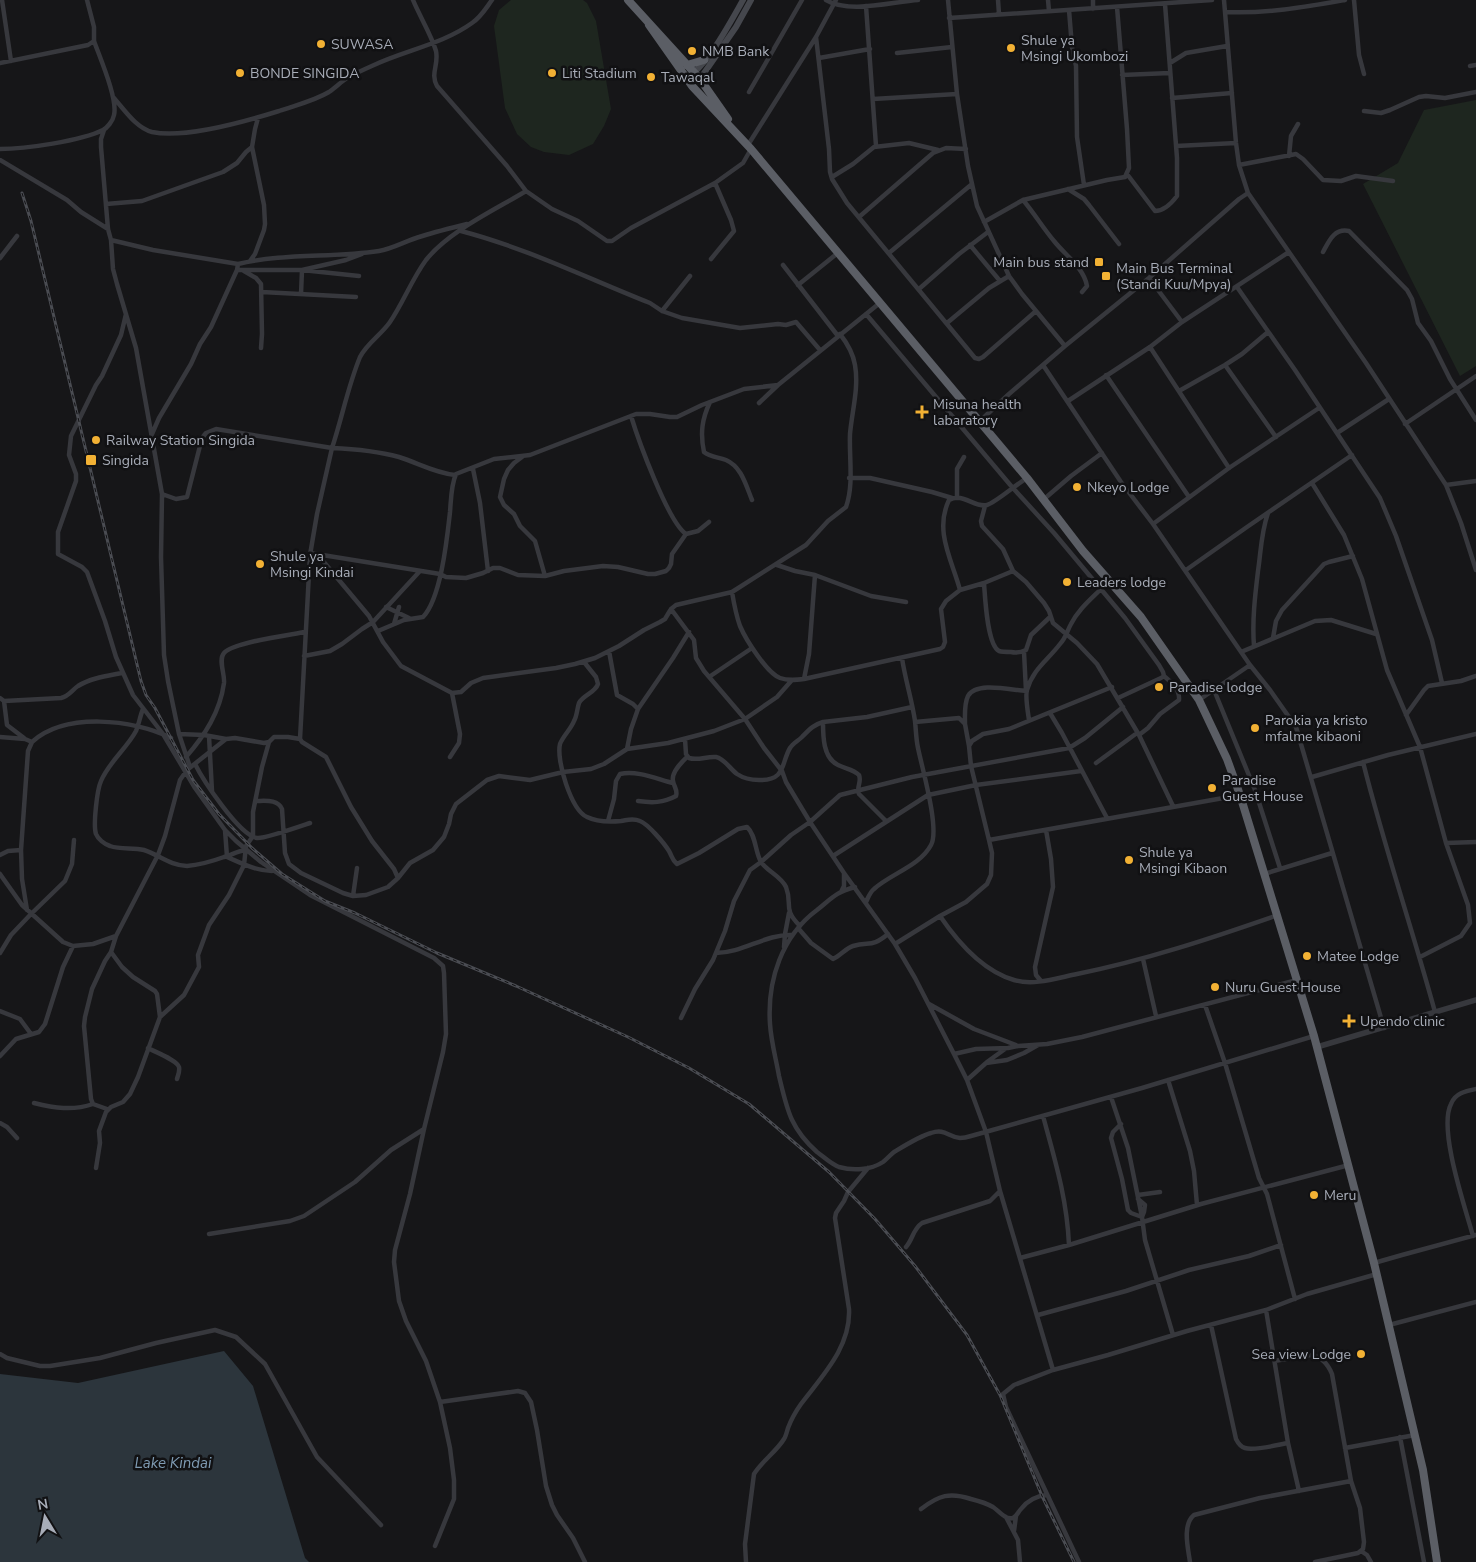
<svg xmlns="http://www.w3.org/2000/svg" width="1476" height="1562" font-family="'Nunito Sans',sans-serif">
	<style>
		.green { fill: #1e261f }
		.water { fill: #2c353c }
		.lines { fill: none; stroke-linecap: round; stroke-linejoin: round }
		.minor { stroke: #37383d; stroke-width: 4.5 }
		.tertiary { stroke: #37383d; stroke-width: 5.5 }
		.secondary { stroke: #45474d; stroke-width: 6 }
		.trunk { stroke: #5b5e65; stroke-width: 8 }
		.rail-casing { stroke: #4a4c52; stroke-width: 3 }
		.rail { stroke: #111113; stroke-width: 1; stroke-dasharray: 4; stroke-linecap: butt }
		.poi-dot { fill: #f2b134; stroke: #111113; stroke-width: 2 }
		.labels { text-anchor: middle; stroke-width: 5; stroke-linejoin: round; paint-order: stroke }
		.poi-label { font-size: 14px; fill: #a8adb8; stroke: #111113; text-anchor: start }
		.water-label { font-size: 15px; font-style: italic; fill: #7f9bb3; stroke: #111113 }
	</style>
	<rect width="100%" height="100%" fill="#161618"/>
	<path class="green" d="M 511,0 L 583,0 L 587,3 L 596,21 L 611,109 L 604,126 L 593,144 L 569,155 L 544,152 L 531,147 L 517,134 L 505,108 L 494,26 L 499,10 Z
		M 1476,100 L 1476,366 L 1460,376 L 1363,184 L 1398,163 L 1424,110 Z"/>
	<path class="water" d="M 224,1351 L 253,1386 L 305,1558 L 309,1562 L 0,1562 L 0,1374 L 78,1383 Z"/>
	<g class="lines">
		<path class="minor" d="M 2,0 L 11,61
			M 413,0 C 420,17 431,34 436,51 C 439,65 430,73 437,86 L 507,166 L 526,191 L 552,209 L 578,221 L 607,241 L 612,241 L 631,228 L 715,183 L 743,163 L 751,149
			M 826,0 C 849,14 891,2 918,0
			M 948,0 L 957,94 L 968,166 L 977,206 L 1009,276 L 1022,294 L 1065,346
			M 998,0 L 999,14
			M 1048,0 L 1049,11
			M 1093,0 L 1093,9
			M 1224,0 L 1236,143 L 1239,165 L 1248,193 L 1366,363 L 1446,485 L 1461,523 L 1476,570
			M 1354,0 L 1359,55 L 1364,74
			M 866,6 L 876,146
			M 1069,10 L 1072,47 L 1076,66 L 1077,137 L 1084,185
			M 1225,12 C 1266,14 1305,7 1345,0
			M 949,18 L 1212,0
			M 816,37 L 829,149 L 830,172 L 832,179 L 847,203 L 975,358 L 979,359 L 983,357 L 1036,311
			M 897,53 L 952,47
			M 819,58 L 870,49
			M 1075,60 L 1120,57
			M 0,63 L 88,45 L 94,41 L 94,27 L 87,0
			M 1170,63 L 1186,53 L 1227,46
			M 1470,66 L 1476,65
			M 1122,75 L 1170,73
			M 749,92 L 802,0
			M 113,97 C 124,109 136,128 152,132 C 185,139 247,121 279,111 C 296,105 314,101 329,92 C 335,88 341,82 347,78 C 356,73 365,69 374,65 C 406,50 443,44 472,23 C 481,17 486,8 492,0
			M 1172,98 L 1232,93
			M 873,99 L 957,94
			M 1364,111 L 1381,113 L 1390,110 L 1419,97 L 1426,96 L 1445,98 L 1476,92
			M 104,130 L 101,139 L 101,147 L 108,229 L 111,240 L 113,269 L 117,284 L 136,348 L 162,494 L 161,557 L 164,655 L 168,681 L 179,734 L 190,767
			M 748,145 L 816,37 L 836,0
			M 1176,146 L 1236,143
			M 0,149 C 25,149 81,141 103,130 C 107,128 113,121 114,115 C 118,99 100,58 94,41
			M 1289,156 L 1291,136 L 1298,124
			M 0,160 L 67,200 L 81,212 L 108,229
			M 1239,165 L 1296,154 L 1303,159 L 1323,180 L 1341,181 L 1356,176 L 1393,181
			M 1127,174 L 1155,211 C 1164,211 1171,204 1177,196 L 1177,158 L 1165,4
			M 832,177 L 853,164 L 874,147 L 909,143 L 938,150
			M 1068,189 L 1084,199 L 1089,205 L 1119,244
			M 1023,200 C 1034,213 1043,228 1054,241 C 1065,255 1084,268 1087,286 L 1082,292
			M 106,204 L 142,201 L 223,172 L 237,163 L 246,152 L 252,147
			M 859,217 L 933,153 L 946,148 L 966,149
			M 984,222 L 1023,200 L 1107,180 L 1125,177 L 1129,168 L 1127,129 L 1117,7
			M 461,231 C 526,248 587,278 650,303 L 662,311 L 682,318 L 740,328 L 778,324 L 786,325 L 796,322 L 820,350
			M 111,240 L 153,250 L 238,264 C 284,253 332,258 379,251 C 392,249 406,241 419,237 C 434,232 451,228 467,224
			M 970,245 L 1000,281
			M 1323,252 C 1329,241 1334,228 1349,231 L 1407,290 L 1412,299 L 1418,323 L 1431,341 L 1450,379 L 1476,420
			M 889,253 L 972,184
			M 0,258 L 17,236
			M 711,259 L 734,231 L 731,220 L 715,183
			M 250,261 L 255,254 L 264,230 L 265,224 L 264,205 L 252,147 L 255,129 L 258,118
			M 783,265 L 838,336
			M 237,270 L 302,270 L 359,276
			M 244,271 L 256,278 L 261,284 L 262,334 L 261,348
			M 1149,278 L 1182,322
			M 798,285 L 839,252
			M 1237,287 L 1295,370 L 1380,498 L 1396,536 L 1432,640 L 1442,683
			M 919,289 L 959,254 L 988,232
			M 262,292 L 356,297
			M 301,294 L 302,270 L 346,260 L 362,254
			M 662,311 L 690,276
			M 126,314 L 121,335 L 102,376 L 96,385 L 71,436 L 69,455 L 76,474 L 76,481 L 58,532 L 58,554 L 82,567 L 87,572 L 105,621 L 116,657 L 133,695 L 163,734 L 195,788 L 225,830 L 236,841 L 261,862 L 310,895 L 434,958 L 443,966 L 444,973 L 446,1034 L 443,1052 L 424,1129 L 410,1194 L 395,1250 L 394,1262 L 399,1301 L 406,1321 L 426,1361 L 440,1402 L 450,1448 L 454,1480 L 454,1499 L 435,1546
			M 866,314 L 1012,487 L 1054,533 L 1125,618 L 1159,665 L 1163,672 L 1164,676 L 1161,678 L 1118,698
			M 947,323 L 989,288 L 1009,276
			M 1150,347 L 1229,468
			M 1043,365 L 1121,482 L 1153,524 L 1250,665 L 1270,690 L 1296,727 L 1384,1028
			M 1225,365 L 1276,437
			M 1106,375 L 1189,497
			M 1179,391 L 1225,365 L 1242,354 L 1268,332
			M 1068,401 L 1150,347 L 1182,322 L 1289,252
			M 710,402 C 702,419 700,433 704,452 C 710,457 718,457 726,460 C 742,467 746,486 752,500
			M 759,403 L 778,385
			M 631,416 C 638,439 668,522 686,534 L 698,531 L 709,522
			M 980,421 L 1009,394 L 1065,346 L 1149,278 L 1239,199 L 1248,193
			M 1405,424 L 1476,376
			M 1337,433 L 1389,399
			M 152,434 L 159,418 L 191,364 L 200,344 L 211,327 L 237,270 L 238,264
			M 522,457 L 514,463 L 508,470 L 504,479 L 500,497 L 504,505 L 514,514 L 520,526 L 535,541 L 545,576
			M 473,469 L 480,503 L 488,571
			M 849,478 L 870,478 L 932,492 L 952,498
			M 1312,483 L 1344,535 L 1362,579 L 1387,670 L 1420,747 L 1446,843 L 1468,905 L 1470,923 L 1461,936 L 1420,957
			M 1446,485 L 1476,481
			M 162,494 L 176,499 L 187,497 L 202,438 L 206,433 L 216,429 L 332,448 C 342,418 348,386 360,357 C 367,343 381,335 390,322 C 403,303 412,279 426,260 C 449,231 495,210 526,191
			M 957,498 L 957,469 L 964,457
			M 1043,500 L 1071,476 L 1102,453
			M 985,506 L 981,521 L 982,526 L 1003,549 L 1013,571 L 1026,582 L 1044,603 L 1049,611 L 1053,623 L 1077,643 L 1097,664 L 1139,735 L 1173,806
			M 1153,524 L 1229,468 L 1319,408
			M 310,553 L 440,574 L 446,577 L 466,578 L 483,573 L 493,568 L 500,568 L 518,575 L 545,576 L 564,571 L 603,566 L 618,567 L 648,574 L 655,574 L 666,571 L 669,568 L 671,564 L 672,554 L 686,534
			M 318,555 L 369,616 L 383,642 L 401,666 L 452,693 L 461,692 L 471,683 L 483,678 L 556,668 L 575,664 L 595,658 L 619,646 L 644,630 L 660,622 L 665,619 L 671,609 L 676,605 L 732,592 L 806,545 L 828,521 L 846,507 C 854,485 849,458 850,434 C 852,411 859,388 855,365 C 853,353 847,343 840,334
			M 777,565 L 795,571 L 815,575 L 871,596 L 906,602
			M 1186,570 L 1247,527 L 1352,455
			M 984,583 C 985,596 987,645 999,651 C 1002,652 1007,652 1011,652 C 1016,653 1020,653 1026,650 L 1031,635 L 1050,617
			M 960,590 L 984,583 L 1013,571
			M 732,592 C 734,604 736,615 740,626 C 746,640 767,673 780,678 C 788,681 796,680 804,679 L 940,649 L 943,647 L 945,642 L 941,609 L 946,601 L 960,590 C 952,560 934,531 949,500 C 963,492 974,508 987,505 C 995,503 1018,483 1027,478
			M 386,607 L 409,618
			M 671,609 L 694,640 L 696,658 L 704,671 L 745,719 L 764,748 L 782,771 L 786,782 L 810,822 L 844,873 L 895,944 L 915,978 L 954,1054 L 967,1080 L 986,1132 L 1000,1191 L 1053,1370
			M 394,624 L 399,607
			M 378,631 L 404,620 L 423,617 C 441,598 447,539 450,512 C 451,500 451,485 456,474 L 494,459 L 530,455 L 636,414 L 650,414 L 670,417 L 677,417 L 702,405 L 744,389 L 778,385 L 881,302
			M 1273,638 L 1276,621 L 1282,610 L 1324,564 L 1329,562 L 1353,556
			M 1254,646 C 1252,621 1255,596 1258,571 C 1261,551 1261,533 1268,513
			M 609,651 L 617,695 L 633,704 L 638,709
			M 1241,652 L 1315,621 L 1331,620 L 1376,634
			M 304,656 L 330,651 L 342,644 L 362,629 L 373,622 L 420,571
			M 584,662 L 596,677 L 598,684 C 595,693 583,695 579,703 C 577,709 577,716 574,721 C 571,729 563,736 560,744 C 556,760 571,810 587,817 C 597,822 610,822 621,821 C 628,820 633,818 640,821 C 648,824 664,843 669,851 C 672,856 672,860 677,864 L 699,853 L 738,829 L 747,827 C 756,835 755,852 761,862 C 768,872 781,876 786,887 C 793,905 782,908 800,926
			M 709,677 L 752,648
			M 804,679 L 809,654 L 815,575
			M 1214,690 L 1255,790 L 1280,868
			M 0,698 L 4,701 L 7,725 L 24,738
			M 1199,700 L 1250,665
			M 4,701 L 61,698 C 69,696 72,690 78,686 C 91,678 107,676 122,673
			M 143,709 C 140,716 139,724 136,731 C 127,748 109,762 101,781 C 97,790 93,825 96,834 C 98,839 104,844 110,846 C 121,850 133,847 144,850 C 159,855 171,866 187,866 C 199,865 213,861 224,857 C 232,855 237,851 246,850
			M 1050,713 L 1062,733 L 1107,818
			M 1406,715 L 1424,690 L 1428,686 L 1461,681 L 1476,676
			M 1029,720 C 1028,713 1025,696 1027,690 C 1033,669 1047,661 1060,644 C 1066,638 1067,631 1071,624 C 1078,610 1090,600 1101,589
			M 823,722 C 823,736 823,758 838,765 C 846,769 853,769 859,775 C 862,782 856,787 859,794 L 886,821
			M 915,722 L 959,718 L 965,724 L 969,746
			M 965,724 C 965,715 964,704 968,696 C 976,681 1011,690 1026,691 L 1024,652
			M 179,734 L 204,735 L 226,739
			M 1139,735 L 1148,728 L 1160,714 L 1179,700 C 1180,689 1171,682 1164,676
			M 209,736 L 212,791
			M 0,737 L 25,739 L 32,742 C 65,712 133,719 171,738
			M 685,739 L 686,754 L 689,758 C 698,761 707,756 716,757 C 725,759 730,769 737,774 C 743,778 752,780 759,780 C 786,781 781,763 790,748 C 793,743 798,741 802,737 C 809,730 813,725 823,722 L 867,717 L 912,707
			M 627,749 L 631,729 L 638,709 L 673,658 L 689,632
			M 186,757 C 205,735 220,712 224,683 C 225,674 218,660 224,653 C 233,642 290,635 305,632
			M 450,757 L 459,743 L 460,734 L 452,693
			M 1363,762 C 1384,846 1412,928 1435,1012
			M 1096,763 L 1137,733
			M 195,764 C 203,780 239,835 257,838 C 264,839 301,826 310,823
			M 1312,777 L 1388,755 L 1476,734
			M 256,801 C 265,801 278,799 282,809 L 285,853 L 289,864 L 301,873 L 343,893 L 353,896 L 366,895 L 388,887 L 398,878 L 410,863 L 433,850 L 444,837 L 449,824 L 451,814 L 456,804 L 487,780 L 499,776 L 530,780 L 563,772 L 591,769 L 604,764 L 627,749 L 668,743 L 714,731 L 745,719 L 777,697 L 792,680
			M 638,801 C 652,803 663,803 676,796 C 678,790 674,787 673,781 C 671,772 682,762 687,757
			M 608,821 L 614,799 L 616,781 L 620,774 C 637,770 657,779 673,783
			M 225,830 L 227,857 C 241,863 256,871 272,871
			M 989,840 L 1240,795
			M 1446,843 L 1476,842
			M 0,855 L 8,851 L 21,850
			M 833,856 L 928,795 L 976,785 L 1081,771
			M 0,874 L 22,905 L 63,942 L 73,946 L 93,944 L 116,936
			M 1264,874 L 1332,853
			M 398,878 L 394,869 L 372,841 L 351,807 L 326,757 L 302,742 L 300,739 L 310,555 L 317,514 L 332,448 C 355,449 377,451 399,457 C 418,463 435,473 455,475
			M 855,887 C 836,892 832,898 817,910 C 782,936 767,980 770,1024 C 771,1041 776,1059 779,1076 C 787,1109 790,1128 817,1152 C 824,1157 831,1164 839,1167 C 853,1171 871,1170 883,1162 C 887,1159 890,1155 894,1152 C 904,1146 920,1136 931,1133 C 945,1128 948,1137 960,1138 C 964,1138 968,1137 971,1136 L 1142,1088 L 1314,1036
			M 842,890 L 844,886 L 844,873
			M 353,896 L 357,868
			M 866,902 C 868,898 870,892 874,889 C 890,874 920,866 931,845 C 940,829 922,768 918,748 C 916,739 916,730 915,721 C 912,700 905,679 902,658
			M 27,910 L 22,879 L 21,850 L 28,751 L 32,742
			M 940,916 C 957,941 983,971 1014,980 C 1034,986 1057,978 1077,974 C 1146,960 1212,938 1278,915
			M 798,928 L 811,943 L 833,959 C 840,956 846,948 853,946 C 870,941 871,948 888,934
			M 895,944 L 940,916 L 966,902 L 987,884 L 991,875 L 992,853 L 989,840 L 971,766 L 969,746 L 972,741 L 983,734 L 1009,729 L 1112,687
			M 784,947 L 785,934 L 789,913
			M 111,952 L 122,967 L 133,977 L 155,991 L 157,994 L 160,1017
			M 0,953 L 11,935 L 31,914 L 65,881 L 72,864 L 74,840
			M 716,953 C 743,953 765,934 792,935
			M 1143,959 L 1156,1016
			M 1041,981 L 1036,975 L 1035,967 L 1053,887 L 1051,859 L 1046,830
			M 929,1004 L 974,1029 L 1016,1045
			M 1205,1005 L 1225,1063 L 1259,1178 L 1267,1194 L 1295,1299
			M 0,1011 L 20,1019 L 31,1034
			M 681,1018 L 695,989 L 713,960 L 725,931 L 734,901 L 750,870 L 761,862 L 791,835 L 810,822 L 840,795 L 912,777 L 1069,748 L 1085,738 L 1123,707
			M 148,1048 C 155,1052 177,1060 179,1067 C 180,1071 178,1075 177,1079
			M 954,1054 L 976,1049 L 1008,1048 L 1018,1046 L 1047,1044 L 1082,1037 L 1297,980
			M 0,1056 L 16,1039 L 39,1032 L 45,1024 L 63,967 L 73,946
			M 987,1062 L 1005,1049
			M 967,1080 L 986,1063 L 1007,1060 L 1024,1053 L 1038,1045
			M 1168,1080 L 1190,1151 L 1194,1171 L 1197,1205
			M 1111,1097 L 1128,1148 L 1142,1217 L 1145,1240 L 1173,1335
			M 34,1103 C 54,1108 73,1111 93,1104
			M 107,1109 L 93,1104 L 91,1099 L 84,1026 L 85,1017 L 92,989 L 105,961 L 111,952 L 116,936 L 158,855 L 165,836 L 180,780 L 187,770 L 226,739 L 235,738 L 264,743 L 269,742 L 274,737 L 288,737 L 300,739
			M 1043,1116 C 1055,1160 1067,1199 1069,1245
			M 0,1123 L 7,1127 L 17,1138
			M 1121,1124 L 1113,1132 L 1111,1138 L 1122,1179 L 1128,1210 L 1131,1213 L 1142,1217 L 1144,1212 L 1145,1205 L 1138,1199
			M 96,1168 L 100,1143 L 99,1131 L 106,1112 L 111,1107 L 123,1102 L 130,1094 L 138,1077 L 160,1017 L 184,995 L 199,967 L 198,955 L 209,925 L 229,895 L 244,865 L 246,846 L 253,836 L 253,812 L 262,767 L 269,742
			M 1138,1195 L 1160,1192
			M 209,1234 L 290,1221 L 304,1216 L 355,1182 L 391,1150 L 424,1129
			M 1473,1236 C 1465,1207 1438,1129 1451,1104 C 1455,1093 1466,1091 1476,1089
			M 906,1247 C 913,1239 913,1229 922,1223 L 990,1201 L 1000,1191
			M 1020,1258 L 1069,1245 L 1201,1204 L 1349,1165
			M 1374,1263 L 1402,1255 L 1476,1235
			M 1266,1310 L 1288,1443 L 1299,1491
			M 1038,1315 L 1126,1291 L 1189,1270 L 1249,1256 L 1281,1245
			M 1211,1325 L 1236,1439 C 1238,1443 1241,1447 1245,1448 C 1254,1451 1277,1445 1288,1443
			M 1389,1325 L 1476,1302
			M 0,1354 L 7,1358 L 40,1366 L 50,1366 L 100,1358 L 156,1343 L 215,1330 L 236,1337 L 265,1364 L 317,1457 L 381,1525
			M 1274,1361 L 1311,1355 C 1322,1357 1328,1364 1332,1374 L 1351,1481 L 1360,1508 L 1364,1542 L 1363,1549 L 1358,1553 L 1315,1562
			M 440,1402 L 518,1391 L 525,1393 L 531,1402 L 537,1430 L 546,1486 L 552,1505 L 557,1515 L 573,1538 L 585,1562
			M 1400,1437 L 1424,1562
			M 1345,1448 L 1415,1435
			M 921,1509 C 939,1495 950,1492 971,1499 C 979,1501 986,1503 993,1507 C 999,1511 1005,1520 1013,1518 C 1017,1516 1018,1512 1021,1509 C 1027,1501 1036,1496 1047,1495
			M 1006,1517 L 1018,1540 L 1020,1562
			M 1014,1531 L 1016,1516
			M 1361,1551 L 1367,1555 L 1371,1562
			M 746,1562 L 745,1544 L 754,1474 C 762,1461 776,1452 784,1439 C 786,1436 787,1431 788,1428 C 791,1420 796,1411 801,1404 C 822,1376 851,1347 849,1309 L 835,1218 L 836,1213 L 844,1201 L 848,1192 L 868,1168
			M 1079,1562 L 1006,1407 L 1003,1394 L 1014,1385 L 1053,1370 L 1108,1355 L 1187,1331 L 1266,1310 L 1307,1294 L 1377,1274
			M 1190,1562 C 1188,1548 1182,1525 1194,1515 L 1260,1498 L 1351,1481"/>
		<path class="tertiary" d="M 1317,1047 L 1476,1000"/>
		<path class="secondary" d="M 686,78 C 707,67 731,21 743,0
			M 700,79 L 736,27 L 751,0"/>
		<path class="trunk" d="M 628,0 L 700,79 L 728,119
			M 649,25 L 692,86 L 751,149 L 1027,478 L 1083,551 L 1141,617 L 1199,700 L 1227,759 L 1240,795 L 1314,1036 L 1374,1263 L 1423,1470 L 1437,1562
			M 687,65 L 704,60"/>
		<g class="rail-casing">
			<path id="rail" d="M 22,193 L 31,221 L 141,681 L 146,695 L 155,708 L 193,780 L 219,814 L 252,848 L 282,874 L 325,901 L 355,913 L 437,953 L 516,986 L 628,1037 L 689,1068 L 749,1104 L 829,1172 L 875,1219 L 915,1266 L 967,1335 L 1000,1395 L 1042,1496 L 1074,1562"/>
		</g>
		<use href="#rail" class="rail"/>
	</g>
	<g class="poi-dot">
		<circle cx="321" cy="44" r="5"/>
		<circle cx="1011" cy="48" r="5"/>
		<circle cx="692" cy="51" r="5"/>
		<circle cx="240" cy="73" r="5"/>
		<circle cx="552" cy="73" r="5"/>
		<circle cx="651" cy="77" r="5"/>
		<rect x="1094" y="257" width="10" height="10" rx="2.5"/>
		<rect x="1101" y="271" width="10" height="10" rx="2.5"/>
		<path d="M919.5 404.5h5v5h5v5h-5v5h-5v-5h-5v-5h5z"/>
		<circle cx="96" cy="440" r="5"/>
		<rect x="85" y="454" width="12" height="12" rx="2.5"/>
		<circle cx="1077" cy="487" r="5"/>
		<circle cx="260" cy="564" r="5"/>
		<circle cx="1067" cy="582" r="5"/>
		<circle cx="1159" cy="687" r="5"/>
		<circle cx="1255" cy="728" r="5"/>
		<circle cx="1212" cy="788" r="5"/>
		<circle cx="1129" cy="860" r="5"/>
		<circle cx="1307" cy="956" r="5"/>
		<circle cx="1215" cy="987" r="5"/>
		<path d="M1346.5 1013.5h5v5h5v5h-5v5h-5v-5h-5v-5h5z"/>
		<circle cx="1314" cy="1195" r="5"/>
		<circle cx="1361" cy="1354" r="5"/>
	</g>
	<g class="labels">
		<g class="poi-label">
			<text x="1021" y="45">Shule ya<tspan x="1021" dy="16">Msingi Ukombozi</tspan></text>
			<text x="331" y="49">SUWASA</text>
			<text x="702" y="56">NMB Bank</text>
			<text x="250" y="78">BONDE SINGIDA</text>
			<text x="562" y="78">Liti Stadium</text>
			<text x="661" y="82">Tawaqal</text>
			<text x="1089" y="267" text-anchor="end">Main bus stand</text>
			<text x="1116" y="273">Main Bus Terminal<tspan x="1116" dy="16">(Standi Kuu/Mpya)</tspan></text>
			<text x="933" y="409">Misuna health<tspan x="933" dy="16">labaratory</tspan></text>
			<text x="106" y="445">Railway Station Singida</text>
			<text x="102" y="465">Singida</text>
			<text x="1087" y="492">Nkeyo Lodge</text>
			<text x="270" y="561">Shule ya<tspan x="270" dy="16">Msingi Kindai</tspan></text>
			<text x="1077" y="587">Leaders lodge</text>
			<text x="1169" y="692">Paradise lodge</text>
			<text x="1265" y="725">Parokia ya kristo<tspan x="1265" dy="16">mfalme kibaoni</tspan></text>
			<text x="1222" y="785">Paradise<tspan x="1222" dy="16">Guest House</tspan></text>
			<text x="1139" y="857">Shule ya<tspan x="1139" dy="16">Msingi Kibaon</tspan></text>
			<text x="1317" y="961">Matee Lodge</text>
			<text x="1225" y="992">Nuru Guest House</text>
			<text x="1360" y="1026">Upendo clinic</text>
			<text x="1324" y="1200">Meru</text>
			<text x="1351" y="1359" text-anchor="end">Sea view Lodge</text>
		</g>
		<g class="water-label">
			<text x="173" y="1468">Lake Kindai</text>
		</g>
	</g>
	<g transform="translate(45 1517) rotate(350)" stroke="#111113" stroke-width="4" paint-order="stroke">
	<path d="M0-4L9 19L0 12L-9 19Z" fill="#a8adb8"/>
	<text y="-8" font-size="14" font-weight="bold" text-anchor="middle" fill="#a8adb8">N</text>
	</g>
</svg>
